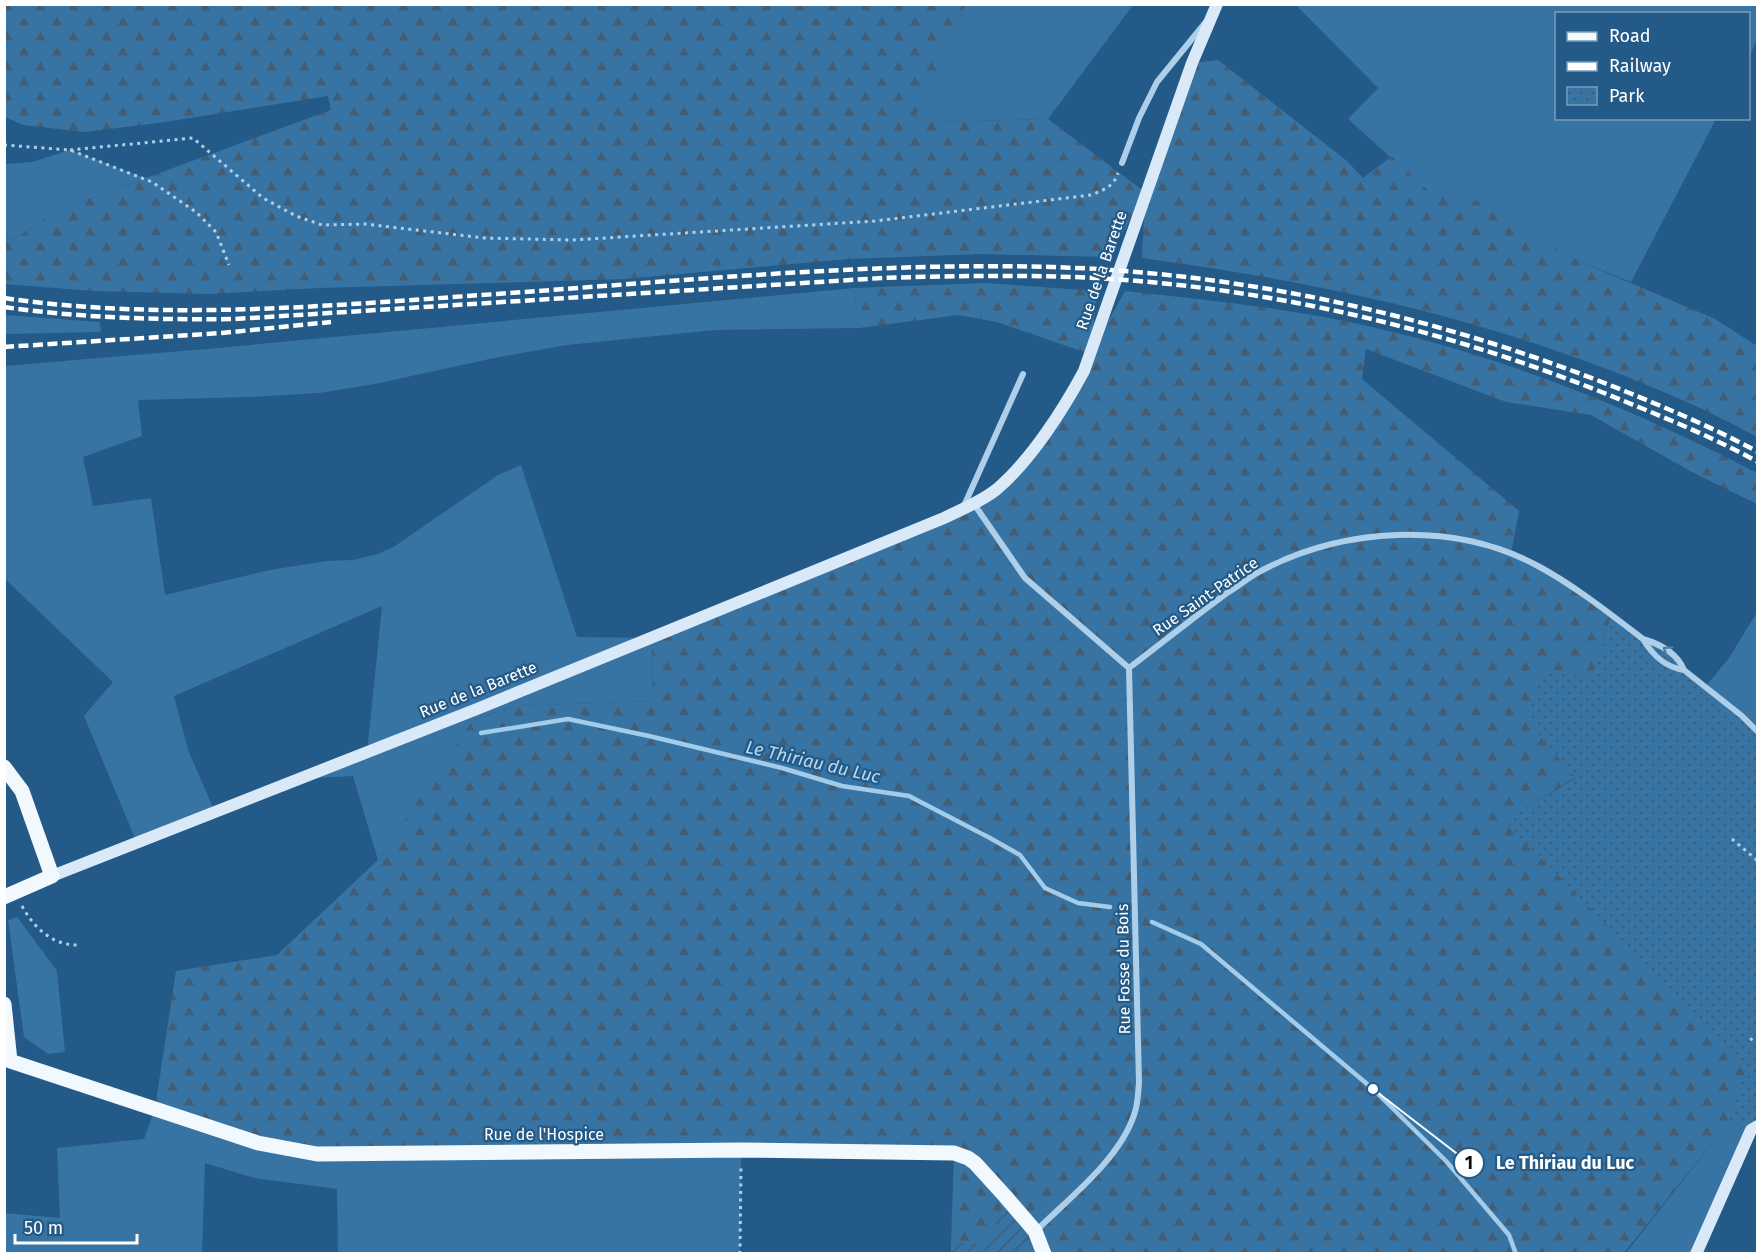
<svg xmlns="http://www.w3.org/2000/svg" width="1762" height="1258" font-family="'Fira Sans',sans-serif">
	<style>
		.grass { fill: #3774a4 }
		.forest { fill: url(#forest-firs) }
		.park { fill: url(#park-dots) }
		.garden { fill: url(#garden-furrows) }
		.lines { fill: none; stroke-linecap: round; stroke-linejoin: round }
		.stream { stroke: #a2ccea; stroke-width: 4.5 }
		.path { stroke: #aecfe9; stroke-width: 3; stroke-dasharray: 3 4.5; stroke-linecap: butt }
		.street { stroke: #aecfe9; stroke-width: 6 }
		.secondary { stroke: #d9e9f8; stroke-width: 12 }
		.primary { stroke: #f1f8fe; stroke-width: 15 }
		.rail { stroke: #fff; stroke-width: 4.5; stroke-dasharray: 10 4.5; stroke-linecap: butt }
		.oneway { stroke: #4d7da4 }
		.labels { text-anchor: middle; stroke-width: 4.5; stroke-linejoin: round; paint-order: stroke }
		.street-label { font-size: 16px; fill: #fff; stroke: #235a87 }
		.water-label { font-size: 18px; font-style: italic; fill: #bad9f1; stroke: #235a87 }
		.leader { fill: none; stroke: #fff; stroke-width: 2 }
		.callout-dot { fill: #fff; stroke: #235a87; stroke-width: 2 }
		.mark-label { font-size: 18px; text-anchor: middle; font-weight: bold; fill: #111 }
		.callout-label { font-size: 18px; text-anchor: middle; font-weight: bold; fill: #fff; stroke: #235a87; stroke-width: 4.5; stroke-linejoin: round; paint-order: stroke }
	</style>
	<defs>
		<pattern id="forest-firs" width="22" height="20" patternUnits="userSpaceOnUse" patternTransform="scale(1.5)"><rect width="22" height="20" fill="#3774a4"/><path d="M5 1l3.5 6h-7zM16 11l3.5 6h-7z" fill="#435e74"/></pattern>
		<pattern id="park-dots" width="8" height="8" patternUnits="userSpaceOnUse" patternTransform="scale(1.5)"><rect width="8" height="8" fill="#3774a4"/><path d="M2 2h.1M6 6h.1" fill="none" stroke="#435e74" stroke-width="1.8" stroke-linecap="round"/></pattern>
		<pattern id="garden-furrows" width="10" height="10" patternUnits="userSpaceOnUse" patternTransform="scale(1.5)"><rect width="10" height="10" fill="#3774a4"/><path d="M-1 1l2-2M0 10L10 0M9 11l2-2" fill="none" stroke="#435e74"/></pattern>
	</defs>
	<rect width="100%" height="100%" fill="#235a87"/>
	<path class="grass" d="M 965,5 L 1133,5 L 1048,119 L 933,122 L 915,117 Z
		M 1296,5 L 1757,5 L 1757,40 L 1749,57 L 1748,14 L 1556,14 L 1556,118 L 1716,119 L 1631,282 L 1563,254 L 1500,211 L 1450,190 L 1438,200 L 1348,119 L 1378,88 Z
		M 70,150 L 145,178 L 64,208 L 39,222 L 14,240 L 5,239 L 5,164 L 32,162 Z
		M 854,288 L 859,328 L 715,330 L 567,345 L 494,358 L 375,384 L 319,393 L 249,397 L 138,400 L 142,436 L 83,457 L 93,506 L 151,498 L 165,595 L 270,570 L 327,561 L 353,560 L 378,554 L 395,546 L 498,475 L 521,465 L 577,637 L 652,638 L 653,701 L 515,706 L 473,720 L 378,860 L 353,776 L 299,779 L 367,753 L 382,606 L 174,696 L 188,750 L 215,812 L 137,843 L 84,716 L 113,682 L 5,579 L 4,366 L 207,349 Z
		M 5,315 L 100,322 L 101,332 L 5,334 Z
		M 1757,612 L 1757,732 L 1705,687 L 1729,658 Z
		M 17,917 L 57,971 L 65,1052 L 48,1054 L 24,1037 L 8,920 Z
		M 155,1108 L 741,1150 L 740,1253 L 338,1253 L 337,1189 L 254,1178 L 205,1163 L 202,1253 L 5,1253 L 4,1213 L 60,1218 L 57,1148 L 144,1139 Z
		M 1729,1122 L 1751,1130 L 1696,1253 L 1625,1254 Z"/>
	<path class="forest" d="M 5,5 L 965,5 L 915,117 L 933,122 L 1048,119 L 1146,193 L 1192,63 L 1218,60 L 1347,161 L 1363,178 L 1392,156 L 1438,200 L 1450,190 L 1500,211 L 1563,254 L 1715,319 L 1757,346 L 1757,437 C 1709,410 1656,388 1604,368 C 1452,310 1303,280 1142,258 L 1145,195 L 1108,257 L 980,254 L 849,259 L 624,279 L 320,288 L 209,294 L 93,291 L 5,284 L 5,239 L 14,240 L 39,222 L 64,208 L 331,110 L 328,96 L 158,123 L 85,132 L 23,125 L 5,117 Z
		M 986,283 L 1097,291 L 1091,352 L 1125,291 C 1207,300 1291,308 1372,327 C 1506,358 1635,409 1757,473 L 1757,504 L 1692,472 L 1591,415 L 1506,402 L 1366,349 L 1362,379 L 1519,511 L 1511,553 L 1536,565 L 1611,615 L 1592,677 L 1576,777 L 1505,821 L 1747,1066 L 1729,1122 L 1624,1253 L 1015,1253 L 1035,1231 L 1005,1196 L 991,1240 L 985,1245 L 951,1243 L 954,1154 L 317,1154 L 155,1108 L 176,971 L 277,955 L 378,860 L 473,720 L 515,706 L 653,701 L 652,638 L 974,504 L 1046,433 L 1090,354 L 997,322 L 958,315 L 859,328 L 854,288 Z"/>
	<path class="park" d="M 1611,615 L 1680,659 L 1684,670 L 1757,732 L 1757,1126 L 1751,1130 L 1729,1122 L 1747,1066 L 1504,821 L 1576,778 L 1525,719 L 1542,670 L 1592,677 Z"/>
	<path class="garden" d="M 1005,1196 L 1035,1231 L 1015,1253 L 951,1254 L 951,1243 L 985,1245 L 991,1240 Z"/>
	<g class="lines">
		<path class="stream" d="M 481,733 L 568,719 L 649,736 L 782,768 L 842,786 L 909,796 L 990,838 L 1020,855 L 1045,888 L 1078,903 L 1110,907
			M 1152,922 L 1201,944 L 1373,1089 L 1446,1161 L 1509,1235 L 1516,1254"/>
		<path class="path" d="M 4,145 L 70,150 L 152,182 L 196,212 L 216,232 L 229,265
			M 70,150 L 193,138 L 263,198 L 296,216 L 322,225 L 365,224 L 484,238 L 573,240 L 875,221 L 1091,195 C 1104,190 1114,186 1118,173
			M 1732,839 L 1758,861
			M 22,906 C 34,928 53,946 79,945
			M 1750,1040 L 1758,1035
			M 740,1254 L 741,1165"/>
		<path class="street" d="M 1122,163 L 1139,118 L 1157,82 L 1205,23
			M 974,504 L 1025,578 L 1129,668
			M 963,508 L 1023,374
			M 1643,639 C 1653,656 1665,667 1684,670 L 1742,716 L 1758,732
			M 1129,668 C 1162,643 1194,617 1227,593 C 1237,587 1247,579 1257,573 C 1341,527 1453,520 1538,566 C 1575,586 1609,613 1643,639 C 1660,644 1677,653 1684,670
			M 1036,1231 C 1069,1198 1119,1160 1134,1115 C 1138,1105 1138,1093 1139,1083 L 1129,668"/>
		<path class="secondary" d="M 52,876 L 477,709 L 944,518 C 962,509 981,502 997,489 C 1031,460 1063,410 1084,371 L 1192,63 L 1217,4
			M 1696,1254 L 1751,1130 L 1758,1126"/>
		<path class="primary" d="M 4,767 L 22,791 L 52,876 L 4,897
			M 4,1004 L 10,1061 L 258,1143 L 317,1154 L 741,1150 L 954,1153 L 968,1158 L 975,1163 L 1005,1196 L 1035,1231 L 1044,1254"/>
		<path class="rail" d="M 4,298 C 168,322 333,305 497,294 C 680,281 868,262 1052,267 C 1249,273 1445,318 1627,392 C 1671,410 1716,429 1758,452
			M 4,307 C 81,318 158,320 235,319 L 882,278 C 945,276 1009,275 1073,277 C 1254,284 1436,326 1604,393 C 1656,414 1709,435 1758,462
			M 4,347 L 222,333 L 331,322"/>
	</g>
	<defs><path id="oneway-chevron" d="M-2-3.5L2.5 0L-2 3.5" fill="none" stroke-width="1.6" stroke-linecap="round" stroke-linejoin="round" transform="scale(1.5)"/></defs>
	<use class="oneway" href="#oneway-chevron" transform="translate(1667 650) rotate(-145)"/>
	<g class="labels">
		<g class="street-label">
			<text transform="translate(1101 270) rotate(-71)" y="6">Rue de la Barette</text>
			<text transform="translate(1205 596) rotate(-35)" y="6">Rue Saint-Patrice</text>
			<text transform="translate(478 689) rotate(-22)" y="6">Rue de la Barette</text>
			<text transform="translate(1123 969) rotate(-91)" y="6">Rue Fosse du Bois</text>
			<text x="544" y="1140">Rue de l'Hospice</text>
		</g>
		<g class="water-label">
			<text transform="translate(813 762) rotate(13)" y="6">Le Thiriau du Luc</text>
		</g>
	</g>
	<path class="leader" d="M1373 1089L1469 1163"/>
	<g class="callout-dot">
		<circle cx="1373" cy="1089" r="6"/>
		<circle cx="1469" cy="1163" r="15"/>
	</g>
	<g class="mark-label">
		<text x="1469" y="1169">1</text>
	</g>
	<g class="callout-label">
		<text x="1565" y="1169">Le Thiriau du Luc</text>
	</g>
	<rect width="1762" height="1258" fill="none" stroke="#ffffff" stroke-width="12"/>
	<rect x="1555" y="12" width="195" height="108" fill="#235a87" stroke="#7b9cb7" stroke-width="1.5"/>
	<rect x="1567" y="32" width="30" height="9" fill="#f1f8fe" stroke="#7b9cb7" stroke-width="1.5"/>
	<text x="1609" y="42" font-size="18" fill="#ffffff">Road</text>
	<rect x="1567" y="62" width="30" height="9" fill="#ffffff" stroke="#7b9cb7" stroke-width="1.5"/>
	<text x="1609" y="72" font-size="18" fill="#ffffff">Railway</text>
	<rect x="1567" y="87" width="30" height="18" fill="url(#park-dots)" stroke="#7b9cb7" stroke-width="1.5"/>
	<text x="1609" y="102" font-size="18" fill="#ffffff">Park</text>
	<path d="M15 1234v9h122v-9" fill="none" stroke="#ffffff" stroke-width="3"/>
	<text x="24" y="1234" font-size="18" fill="#ffffff" stroke="#235a87" stroke-width="4.5" paint-order="stroke">50 m</text>
</svg>
